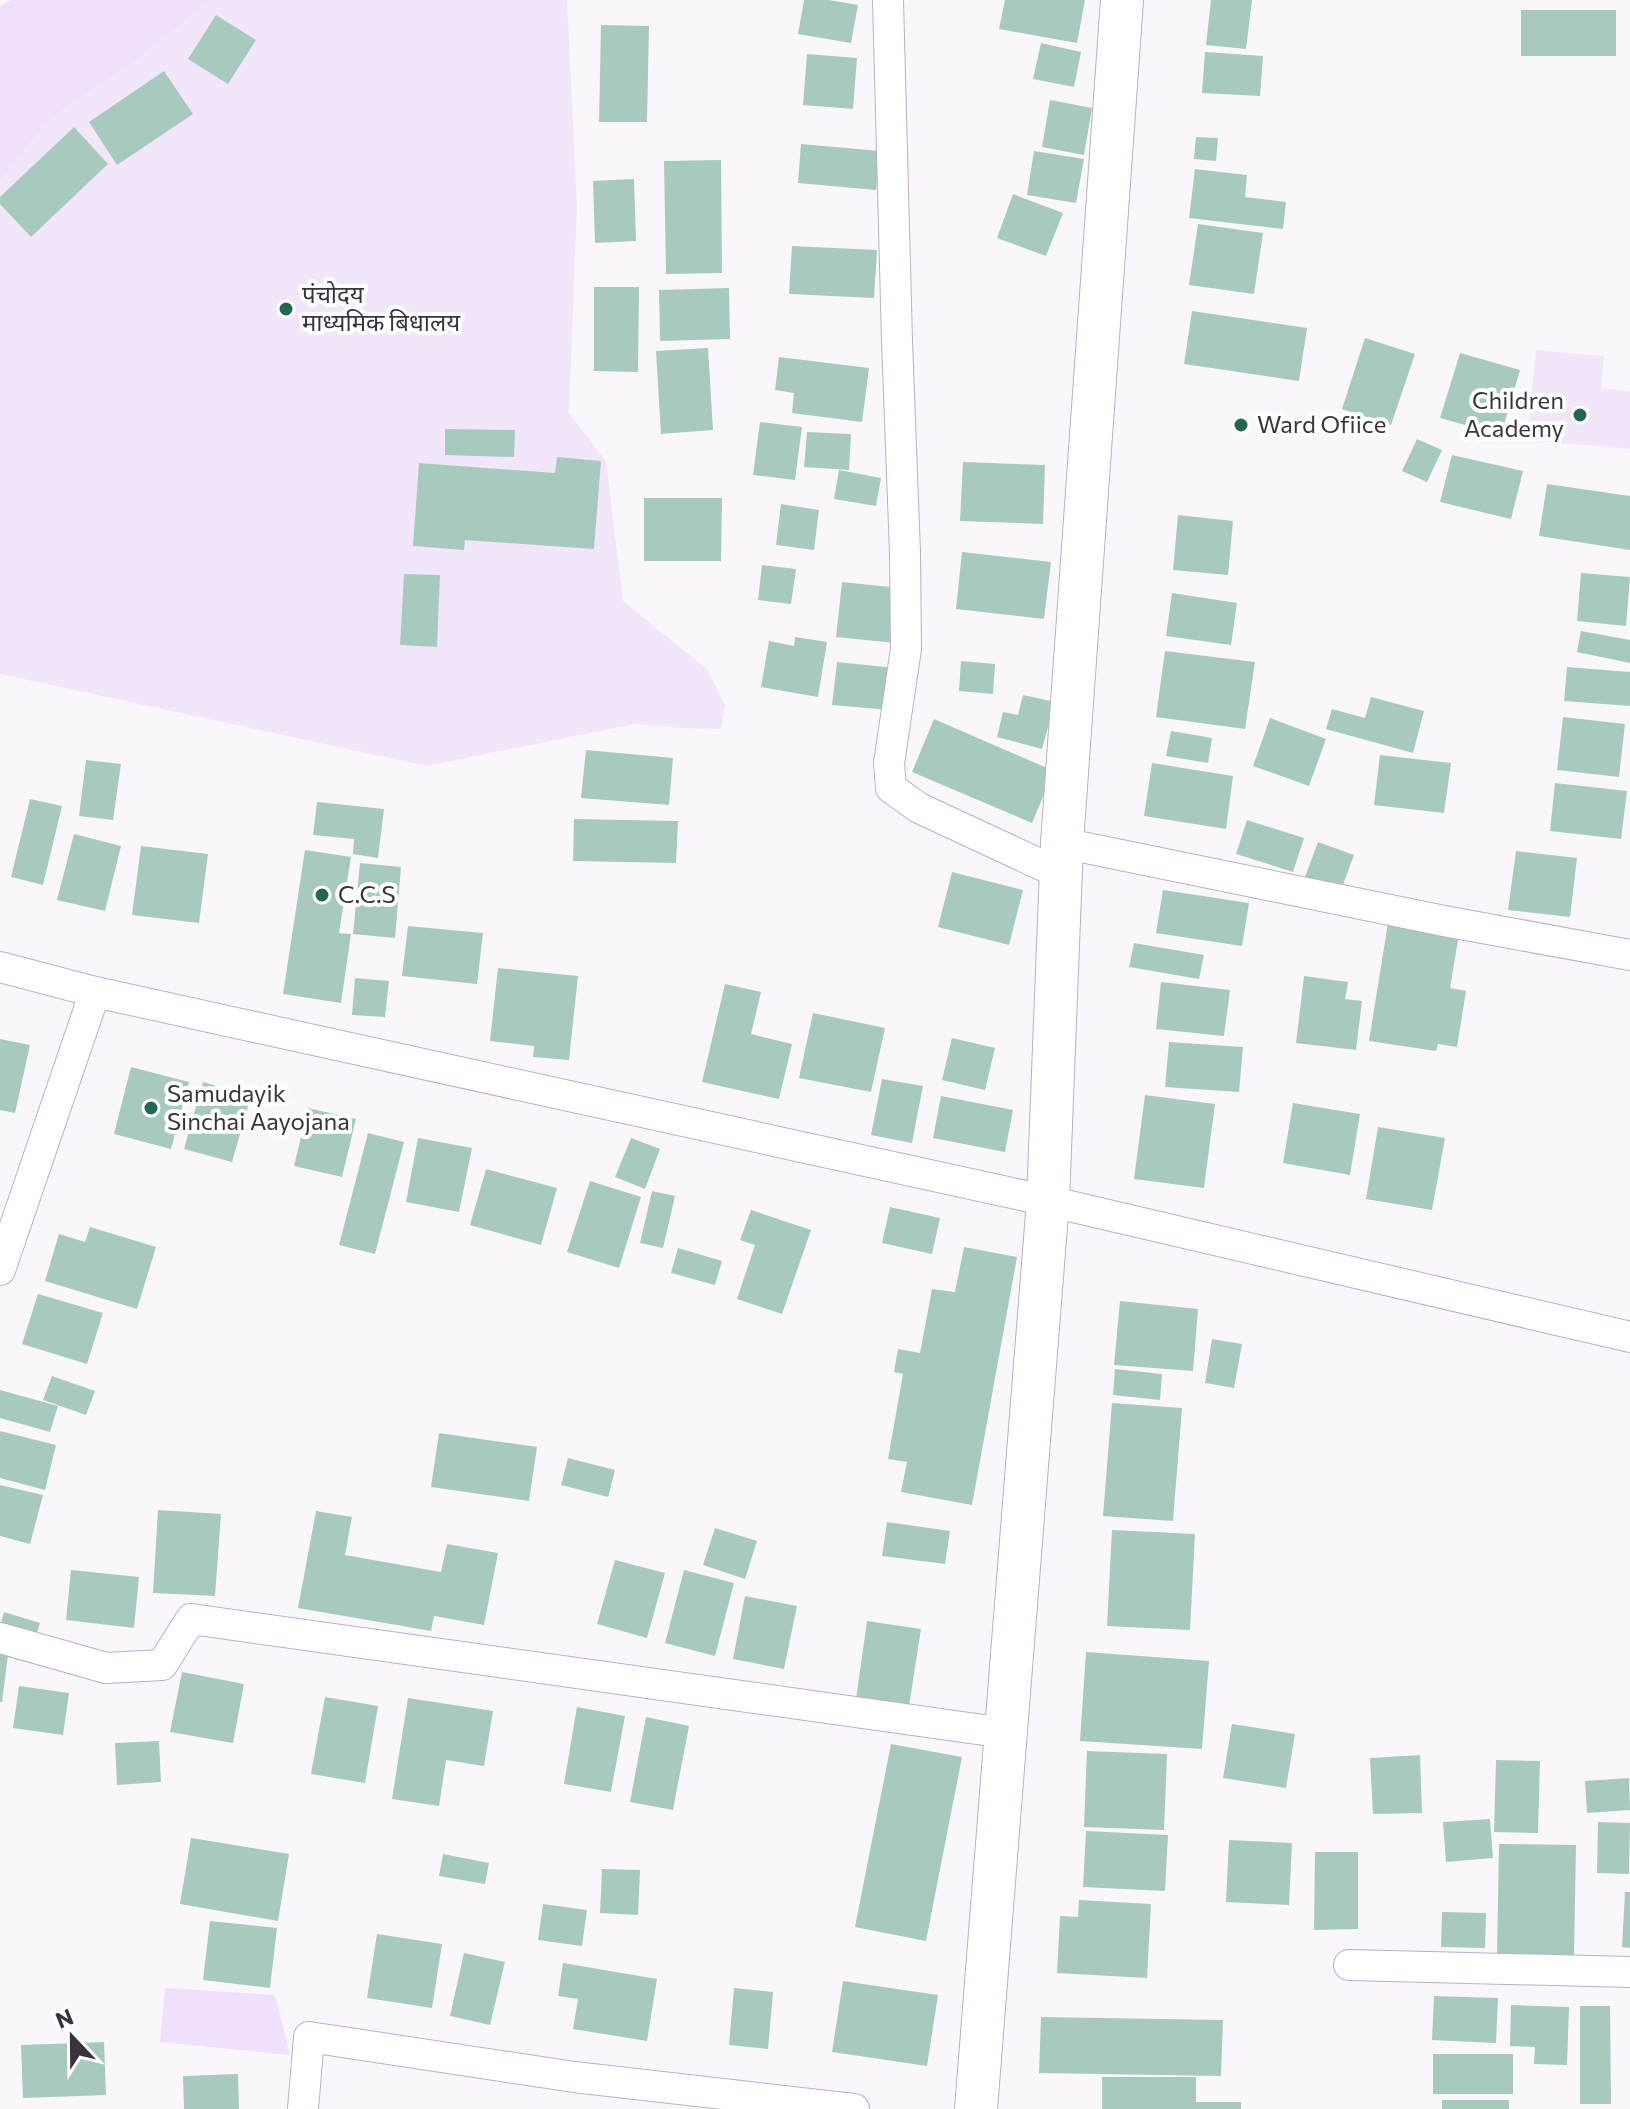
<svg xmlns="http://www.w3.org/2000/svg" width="1630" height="2109" font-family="Commissioner,'Noto Sans Devanagari',sans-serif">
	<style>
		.built { fill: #f2e6fb }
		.green { fill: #efe0fb }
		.building { fill: #a8cabe }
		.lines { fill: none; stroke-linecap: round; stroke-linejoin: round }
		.street-casing { stroke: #bdaec9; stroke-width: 32 }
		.secondary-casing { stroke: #bdaec9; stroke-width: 44 }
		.street { stroke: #fff; stroke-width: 30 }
		.secondary { stroke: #fff; stroke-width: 42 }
		.poi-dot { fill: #256554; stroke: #fff; stroke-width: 3 }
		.labels { text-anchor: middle; stroke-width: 8; stroke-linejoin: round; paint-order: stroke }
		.poi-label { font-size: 24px; fill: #39333e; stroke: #fff; text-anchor: start }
	</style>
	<rect width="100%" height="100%" fill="#faf7fc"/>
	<path class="built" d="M 113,0 L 567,0 L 577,205 L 569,413 L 606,461 L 623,601 L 707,669 L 725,705 L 721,729 L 679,728 L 635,724 L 426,766 L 0,674 L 0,125 Z
		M 1536,350 L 1604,356 L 1601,388 L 1630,391 L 1630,449 L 1527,440 Z"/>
	<path class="green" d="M 11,0 L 210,0 L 133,62 L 48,120 L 0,180 L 0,6 Z
		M 165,1988 L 275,1995 L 290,2055 L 160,2042 Z"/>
	<path class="building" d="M 804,0 L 829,0 L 858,5 L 851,43 L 798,34 Z
		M 1005,0 L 1085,0 L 1077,43 L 999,29 Z
		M 1211,0 L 1252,0 L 1246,49 L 1206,45 Z
		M 1521,10 L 1616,10 L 1616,56 L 1521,56 Z
		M 216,15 L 256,40 L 228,84 L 188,59 Z
		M 601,25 L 649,26 L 647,122 L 599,122 Z
		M 1041,43 L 1081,52 L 1074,87 L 1033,79 Z
		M 1205,52 L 1263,56 L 1260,96 L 1202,93 Z
		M 807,54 L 857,58 L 853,109 L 803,105 Z
		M 164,71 L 193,114 L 117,165 L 89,122 Z
		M 1050,100 L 1092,108 L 1084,155 L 1042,147 Z
		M 74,127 L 108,164 L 31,237 L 0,204 L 0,197 Z
		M 1196,137 L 1218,138 L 1216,161 L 1194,159 Z
		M 801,144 L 880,151 L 876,190 L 798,183 Z
		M 1034,151 L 1084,159 L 1076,203 L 1027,195 Z
		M 721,160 L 722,273 L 666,274 L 664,161 Z
		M 1195,169 L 1247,175 L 1245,197 L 1286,202 L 1283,229 L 1189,218 Z
		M 634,179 L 636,241 L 595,243 L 593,181 Z
		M 1013,194 L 1063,213 L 1046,256 L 997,238 Z
		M 1198,224 L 1263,233 L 1254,294 L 1189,285 Z
		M 792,246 L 877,250 L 874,298 L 789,294 Z
		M 594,287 L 639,287 L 638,372 L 594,371 Z
		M 729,288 L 730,339 L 660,341 L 659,290 Z
		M 1192,311 L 1307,328 L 1299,381 L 1184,364 Z
		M 1365,338 L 1415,354 L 1391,425 L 1342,409 Z
		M 708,348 L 713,430 L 661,434 L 656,351 Z
		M 1460,353 L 1520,370 L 1501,435 L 1440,418 Z
		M 779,357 L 869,368 L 862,422 L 792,413 L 794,393 L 775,390 Z
		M 760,422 L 802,427 L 795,480 L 753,475 Z
		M 445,429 L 515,430 L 514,457 L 445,455 Z
		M 807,432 L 851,434 L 849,470 L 804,467 Z
		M 1417,439 L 1442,450 L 1427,482 L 1402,471 Z
		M 1452,455 L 1523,471 L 1511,519 L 1440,502 Z
		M 557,457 L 601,461 L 594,549 L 465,540 L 464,550 L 413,546 L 419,463 L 555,473 Z
		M 963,462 L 1045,465 L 1043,524 L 960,521 Z
		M 839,470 L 881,478 L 876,506 L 834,499 Z
		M 1547,484 L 1630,496 L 1630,550 L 1539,536 Z
		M 644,498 L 722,498 L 721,561 L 644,561 Z
		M 781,504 L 819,510 L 814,550 L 776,545 Z
		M 1178,515 L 1233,521 L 1228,575 L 1173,570 Z
		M 962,552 L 1051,562 L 1044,619 L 956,609 Z
		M 762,565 L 796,569 L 791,604 L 758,600 Z
		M 1581,573 L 1630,577 L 1626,626 L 1577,621 Z
		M 404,574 L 440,575 L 437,647 L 400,645 Z
		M 842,582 L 900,588 L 895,643 L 836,637 Z
		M 1172,593 L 1237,603 L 1231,645 L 1166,636 Z
		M 1581,631 L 1630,640 L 1630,663 L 1577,652 Z
		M 795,637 L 827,642 L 818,697 L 761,687 L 769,641 L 794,646 Z
		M 1165,651 L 1255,662 L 1245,729 L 1156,717 Z
		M 961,661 L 995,664 L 993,694 L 959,691 Z
		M 837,662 L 895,668 L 890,710 L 832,705 Z
		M 1567,667 L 1630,672 L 1630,706 L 1564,701 Z
		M 1023,695 L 1055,702 L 1042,749 L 997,737 L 1003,712 L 1018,715 Z
		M 1371,697 L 1424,711 L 1413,753 L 1326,729 L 1332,709 L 1365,718 Z
		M 1563,717 L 1625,724 L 1619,777 L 1557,770 Z
		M 1270,718 L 1326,739 L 1309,786 L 1253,766 Z
		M 934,719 L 1054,771 L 1032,823 L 912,772 Z
		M 1171,731 L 1212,738 L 1208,763 L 1166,756 Z
		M 586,750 L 673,758 L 669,805 L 581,798 Z
		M 1380,755 L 1451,763 L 1444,813 L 1374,805 Z
		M 86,760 L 121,764 L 113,820 L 79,816 Z
		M 1152,763 L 1233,776 L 1226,829 L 1144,816 Z
		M 1555,783 L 1627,791 L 1621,839 L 1550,831 Z
		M 30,799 L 62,806 L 43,885 L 11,877 Z
		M 317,802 L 384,809 L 378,858 L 353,854 L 354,839 L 313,835 Z
		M 574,819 L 678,821 L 676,863 L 573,861 Z
		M 1247,820 L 1304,838 L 1293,872 L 1236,854 Z
		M 74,834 L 121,846 L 105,911 L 57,900 Z
		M 1318,842 L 1354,855 L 1341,890 L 1305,877 Z
		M 141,846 L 208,854 L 199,923 L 132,915 Z
		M 305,850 L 351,857 L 339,933 L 351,934 L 341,1003 L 283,994 Z
		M 1516,851 L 1577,858 L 1570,917 L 1508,910 Z
		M 360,863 L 401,867 L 395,938 L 353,934 Z
		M 952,872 L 1023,890 L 1009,945 L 938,927 Z
		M 1163,890 L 1249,903 L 1242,946 L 1156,933 Z
		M 1388,923 L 1459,934 L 1450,988 L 1466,991 L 1457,1047 L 1438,1044 L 1436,1051 L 1369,1041 Z
		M 408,926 L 483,933 L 477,984 L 402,976 Z
		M 1134,943 L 1204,955 L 1199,979 L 1129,967 Z
		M 498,968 L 578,976 L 569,1060 L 533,1057 L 534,1046 L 490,1041 Z
		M 1304,976 L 1348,982 L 1345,999 L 1362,1001 L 1356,1050 L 1296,1043 Z
		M 355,978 L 389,981 L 385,1017 L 352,1015 Z
		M 1161,982 L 1230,990 L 1224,1036 L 1156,1029 Z
		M 725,984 L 761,992 L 751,1034 L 792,1044 L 779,1099 L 702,1082 Z
		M 813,1013 L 885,1028 L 871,1092 L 799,1078 Z
		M 952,1038 L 995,1048 L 985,1090 L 942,1080 Z
		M 0,1039 L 30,1045 L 15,1113 L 0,1110 Z
		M 1169,1042 L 1243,1047 L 1239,1092 L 1165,1087 Z
		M 131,1067 L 189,1082 L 171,1149 L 114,1134 Z
		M 882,1079 L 923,1086 L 912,1143 L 871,1135 Z
		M 203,1082 L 251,1096 L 232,1162 L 184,1149 Z
		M 1145,1095 L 1215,1104 L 1204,1188 L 1134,1179 Z
		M 941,1096 L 1013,1110 L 1005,1152 L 933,1138 Z
		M 1293,1103 L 1360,1114 L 1350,1175 L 1283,1163 Z
		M 308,1108 L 356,1119 L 342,1177 L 294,1166 Z
		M 1378,1127 L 1445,1138 L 1432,1210 L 1366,1199 Z
		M 368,1133 L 404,1142 L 375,1254 L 339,1245 Z
		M 418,1138 L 472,1148 L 459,1212 L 406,1202 Z
		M 631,1138 L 660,1149 L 645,1189 L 615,1177 Z
		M 486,1169 L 557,1188 L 541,1245 L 470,1225 Z
		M 590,1181 L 641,1197 L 619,1268 L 567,1252 Z
		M 652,1191 L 675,1196 L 663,1248 L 640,1243 Z
		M 890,1207 L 940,1218 L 932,1254 L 882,1243 Z
		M 751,1210 L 811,1230 L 782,1314 L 737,1299 L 755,1245 L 740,1240 Z
		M 90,1227 L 156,1247 L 137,1309 L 45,1281 L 59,1234 L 85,1242 Z
		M 964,1247 L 1017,1257 L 972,1505 L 901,1492 L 907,1462 L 888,1459 L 903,1374 L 894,1372 L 898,1349 L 920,1353 L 932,1289 L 955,1292 Z
		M 678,1248 L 722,1261 L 715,1285 L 671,1273 Z
		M 38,1294 L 103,1313 L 87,1364 L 22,1344 Z
		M 1120,1301 L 1198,1309 L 1193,1371 L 1114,1365 Z
		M 1212,1339 L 1242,1344 L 1234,1388 L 1205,1383 Z
		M 1115,1369 L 1162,1374 L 1160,1400 L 1113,1395 Z
		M 52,1376 L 95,1391 L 86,1415 L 43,1400 Z
		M 0,1390 L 58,1406 L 50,1432 L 0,1418 Z
		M 1112,1403 L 1182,1408 L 1173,1521 L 1103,1516 Z
		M 0,1431 L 56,1445 L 45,1490 L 0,1478 Z
		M 439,1433 L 537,1447 L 529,1501 L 431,1487 Z
		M 568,1458 L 615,1470 L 608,1497 L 561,1485 Z
		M 0,1485 L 43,1495 L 30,1544 L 0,1536 Z
		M 158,1510 L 221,1514 L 215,1596 L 153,1593 Z
		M 316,1511 L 352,1517 L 345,1555 L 441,1572 L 447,1544 L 498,1553 L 484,1625 L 434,1616 L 431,1631 L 298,1608 Z
		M 887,1522 L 950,1531 L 945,1564 L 882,1556 Z
		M 715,1528 L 757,1541 L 745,1579 L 703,1565 Z
		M 1112,1530 L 1195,1534 L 1190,1630 L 1107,1626 Z
		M 615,1560 L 665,1573 L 647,1638 L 597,1624 Z
		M 71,1570 L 139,1577 L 134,1628 L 66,1620 Z
		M 684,1570 L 734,1583 L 715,1656 L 665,1643 Z
		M 745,1596 L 797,1606 L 784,1669 L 733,1659 Z
		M 4,1612 L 40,1623 L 34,1643 L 0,1627 Z
		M 867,1621 L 921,1629 L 909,1706 L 856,1699 Z
		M 0,1645 L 9,1647 L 2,1702 L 0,1702 Z
		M 1086,1652 L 1209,1661 L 1202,1749 L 1080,1741 Z
		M 182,1672 L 244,1684 L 233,1743 L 170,1732 Z
		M 19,1686 L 69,1693 L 63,1735 L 13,1728 Z
		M 325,1697 L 378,1706 L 365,1783 L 311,1774 Z
		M 408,1698 L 493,1711 L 484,1766 L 446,1760 L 439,1806 L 392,1799 Z
		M 577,1707 L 625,1716 L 611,1792 L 564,1784 Z
		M 646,1717 L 689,1726 L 673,1810 L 630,1802 Z
		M 1232,1724 L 1295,1734 L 1286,1788 L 1223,1778 Z
		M 159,1741 L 161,1782 L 117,1785 L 115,1743 Z
		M 891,1744 L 962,1757 L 926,1941 L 855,1927 Z
		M 1087,1751 L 1167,1754 L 1164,1830 L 1084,1827 Z
		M 1420,1755 L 1422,1813 L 1373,1814 L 1370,1758 Z
		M 1496,1760 L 1540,1761 L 1538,1833 L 1494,1832 Z
		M 1629,1778 L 1630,1810 L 1587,1813 L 1585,1781 Z
		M 1490,1819 L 1493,1858 L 1446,1862 L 1443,1822 Z
		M 1598,1822 L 1630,1823 L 1629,1874 L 1597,1873 Z
		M 1086,1831 L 1168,1835 L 1165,1891 L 1083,1887 Z
		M 191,1838 L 289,1854 L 278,1921 L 180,1904 Z
		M 1229,1840 L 1292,1843 L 1289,1905 L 1226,1902 Z
		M 1499,1844 L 1576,1845 L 1574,1957 L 1497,1955 Z
		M 1315,1852 L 1358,1852 L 1358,1929 L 1314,1930 Z
		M 443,1854 L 489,1863 L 485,1884 L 439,1876 Z
		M 602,1869 L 640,1870 L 638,1915 L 600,1913 Z
		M 1625,1892 L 1630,1892 L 1630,1948 L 1622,1947 Z
		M 1079,1900 L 1151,1904 L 1147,1978 L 1057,1973 L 1060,1916 L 1078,1917 Z
		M 543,1904 L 587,1910 L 582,1946 L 538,1940 Z
		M 1442,1912 L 1486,1913 L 1485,1948 L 1441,1947 Z
		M 210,1921 L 277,1928 L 270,1988 L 203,1980 Z
		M 377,1934 L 442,1944 L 432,2008 L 367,1998 Z
		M 464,1953 L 505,1962 L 490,2025 L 450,2016 Z
		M 563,1963 L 657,1979 L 647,2041 L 573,2029 L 578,1999 L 558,1996 Z
		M 843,1981 L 938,1995 L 927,2066 L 832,2052 Z
		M 734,1988 L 773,1992 L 768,2049 L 729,2045 Z
		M 1434,1996 L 1498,1998 L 1496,2043 L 1432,2040 Z
		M 1511,2005 L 1569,2007 L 1567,2065 L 1534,2064 L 1535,2047 L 1510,2046 Z
		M 1580,2006 L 1610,2006 L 1611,2104 L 1580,2104 Z
		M 1041,2017 L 1223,2020 L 1221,2076 L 1039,2073 Z
		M 104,2042 L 106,2095 L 23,2098 L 21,2045 Z
		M 1433,2054 L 1513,2054 L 1513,2094 L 1433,2094 Z
		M 238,2074 L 239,2109 L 184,2109 L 183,2076 Z
		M 1102,2077 L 1196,2077 L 1196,2102 L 1241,2102 L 1241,2109 L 1102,2109 Z
		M 1442,2100 L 1509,2100 L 1509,2109 L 1442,2109 Z"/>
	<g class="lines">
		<g class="street-casing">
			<path id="street" d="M 888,0 L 897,341 L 905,553 L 906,649 L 889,763 L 891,788 L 919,808 L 1061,874
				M 1062,843 L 1444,921 L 1630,955
				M 0,967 L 95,992 L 1048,1201 L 1630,1337
				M 0,1270 L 95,992
				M 0,1638 L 106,1668 L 162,1665 L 191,1619 L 1005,1733
				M 1349,1965 L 1630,1972
				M 303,2109 L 309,2037 L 574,2077 L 854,2109"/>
		</g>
		<g class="secondary-casing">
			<path id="secondary" d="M 976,2109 L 1048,1201 L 1062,843 L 1122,0"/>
		</g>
		<use href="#street" class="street"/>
		<use href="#secondary" class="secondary"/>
	</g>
	<g class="poi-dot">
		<circle cx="286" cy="309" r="8"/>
		<circle cx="1580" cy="415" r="8"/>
		<circle cx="1241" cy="425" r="8"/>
		<circle cx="322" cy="895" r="8"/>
		<circle cx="151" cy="1108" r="8"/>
	</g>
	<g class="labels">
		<g class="poi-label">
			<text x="302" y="303">पंचोदय<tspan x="302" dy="28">माध्यमिक बिधालय</tspan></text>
			<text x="1564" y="409" text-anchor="end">Children<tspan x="1564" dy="28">Academy</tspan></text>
			<text x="1257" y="433">Ward Ofiice</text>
			<text x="338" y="903">C.C.S</text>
			<text x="167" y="1102">Samudayik<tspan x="167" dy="28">Sinchai Aayojana</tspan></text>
		</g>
	</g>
	<g transform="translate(72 2037) rotate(338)" stroke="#ffffff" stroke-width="6" paint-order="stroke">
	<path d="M0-6L14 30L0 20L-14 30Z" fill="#39333e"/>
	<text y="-12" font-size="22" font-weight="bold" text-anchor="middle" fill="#39333e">N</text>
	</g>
</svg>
